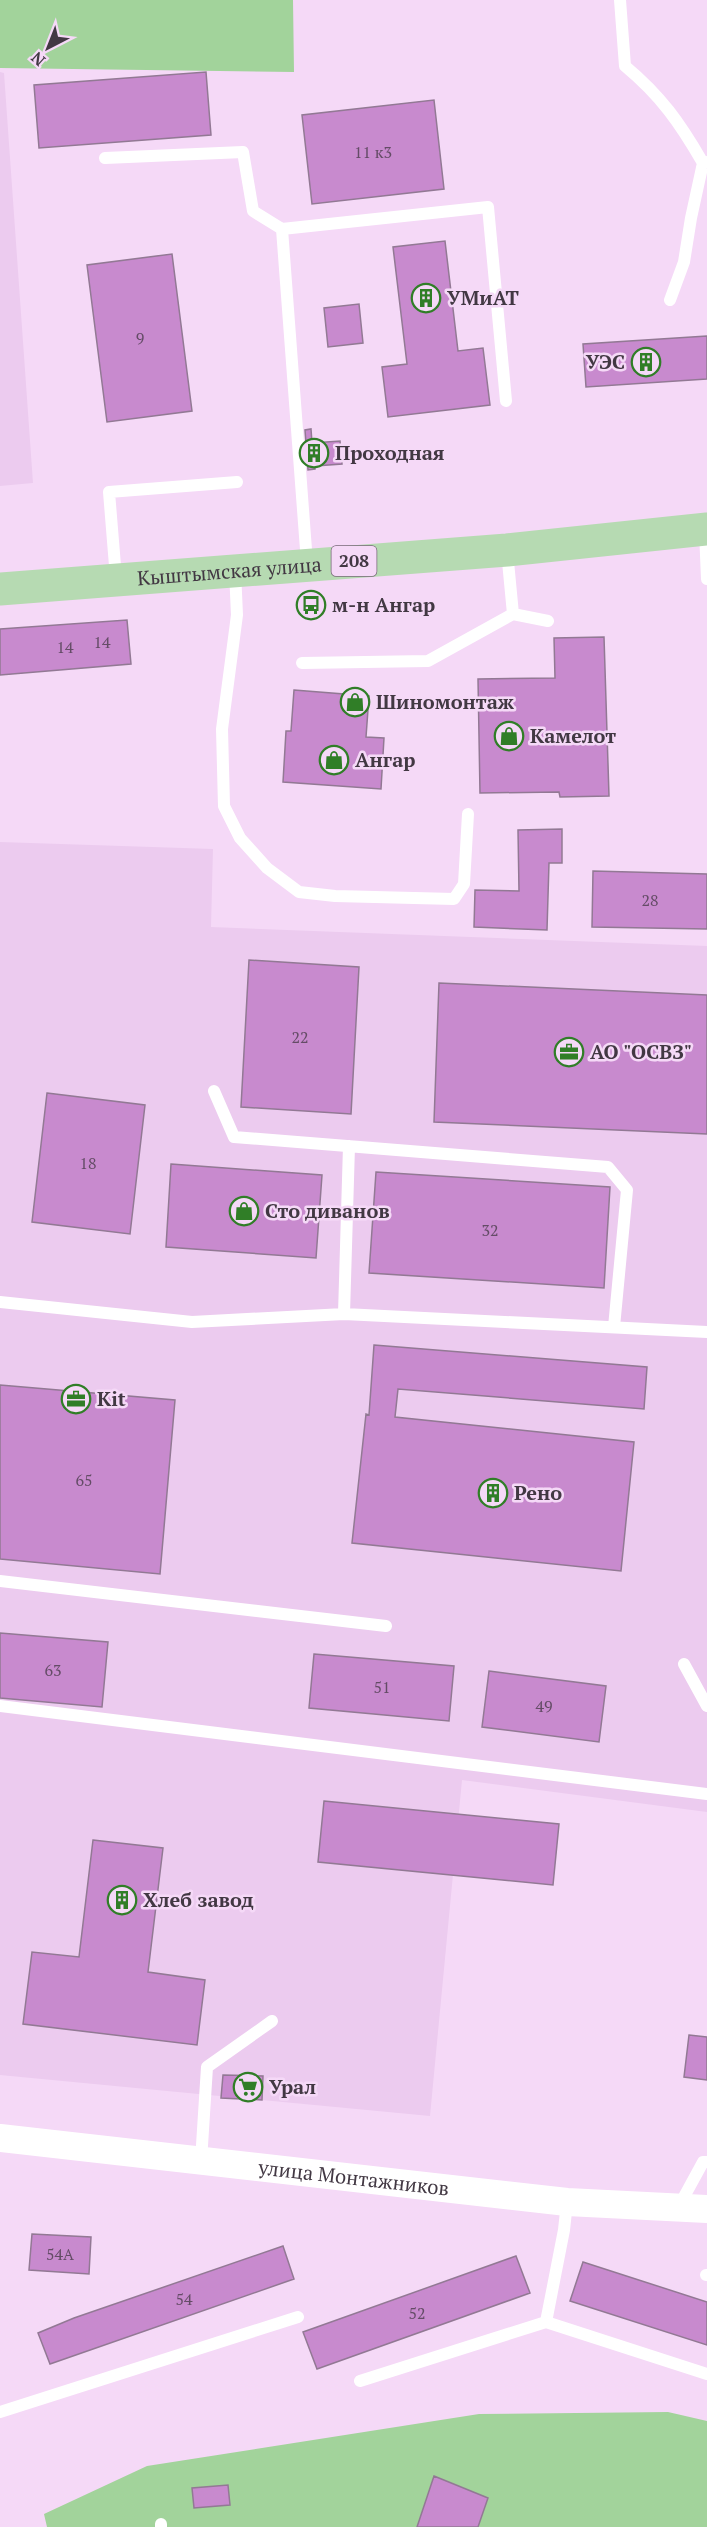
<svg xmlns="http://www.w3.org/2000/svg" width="707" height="2527" font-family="'PT Serif',serif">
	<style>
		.built { fill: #eccbef }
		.green { fill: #a2d39b }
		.building { fill: #c88ace; stroke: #927994; stroke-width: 1.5 }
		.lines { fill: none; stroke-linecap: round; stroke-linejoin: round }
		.service { stroke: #fff; stroke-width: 12 }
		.tertiary { stroke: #fff; stroke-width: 28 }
		.primary { stroke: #b6dab2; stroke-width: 33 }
		.labels { text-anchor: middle; stroke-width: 5; stroke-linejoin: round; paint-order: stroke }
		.number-label { font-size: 16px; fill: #644c66 }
		.shield { fill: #f5d9f7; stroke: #786879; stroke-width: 1.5 }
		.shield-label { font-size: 18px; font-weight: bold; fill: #423843 }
		.poi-label { font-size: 20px; font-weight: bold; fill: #423843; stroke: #f5d9f7; text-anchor: start }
		.street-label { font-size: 20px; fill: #423843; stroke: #f5d9f7 }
	</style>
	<rect width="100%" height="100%" fill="#f5d9f7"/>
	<path class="built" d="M 0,72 L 4,73 L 33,483 L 0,486 Z
		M 0,842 L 213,849 L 211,927 L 707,946 L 707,1812 L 462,1780 L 430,2116 L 0,2075 Z"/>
	<path class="green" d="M 0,0 L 293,0 L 294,72 L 0,68 Z
		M 668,2412 L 707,2421 L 707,2527 L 47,2527 L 44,2514 L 147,2466 L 479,2414 Z"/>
	<path class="building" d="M 206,72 L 211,135 L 39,148 L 34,85 Z
		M 434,100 L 444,189 L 312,204 L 302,115 Z
		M 445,241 L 458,351 L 483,348 L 490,405 L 388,417 L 382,367 L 407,364 L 393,247 Z
		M 172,254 L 192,411 L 107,422 L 87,265 Z
		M 359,304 L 363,343 L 328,347 L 324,308 Z
		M 707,336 L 707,379 L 586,387 L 583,344 Z
		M 311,429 L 312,443 L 340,441 L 342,464 L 315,466 L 315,469 L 308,470 L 305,430 Z
		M 127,620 L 131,664 L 0,675 L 0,629 Z
		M 604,637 L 609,796 L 560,797 L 559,792 L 480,793 L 478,679 L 555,678 L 554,638 Z
		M 294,690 L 369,696 L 366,737 L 384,738 L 381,789 L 283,782 L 286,731 L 291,731 Z
		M 562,829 L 562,863 L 549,863 L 547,930 L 474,927 L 475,890 L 519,891 L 518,830 Z
		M 593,871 L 707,874 L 707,929 L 592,927 Z
		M 249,960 L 359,967 L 351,1114 L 241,1107 Z
		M 439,983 L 707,995 L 707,1134 L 434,1122 Z
		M 47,1093 L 145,1105 L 130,1234 L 32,1222 Z
		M 171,1164 L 322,1175 L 316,1258 L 166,1247 Z
		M 376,1172 L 610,1187 L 604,1288 L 369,1273 Z
		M 374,1345 L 647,1367 L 644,1409 L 398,1389 L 395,1417 L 634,1442 L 621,1571 L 352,1543 L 366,1414 L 369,1415 Z
		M 0,1385 L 175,1400 L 160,1574 L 0,1559 Z
		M 0,1633 L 108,1642 L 102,1707 L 0,1698 Z
		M 314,1654 L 454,1666 L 449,1721 L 309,1708 Z
		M 489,1671 L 606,1686 L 599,1742 L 482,1727 Z
		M 324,1801 L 559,1824 L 553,1885 L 318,1862 Z
		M 93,1840 L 163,1848 L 148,1972 L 205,1980 L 197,2045 L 23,2024 L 32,1952 L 79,1957 Z
		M 689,2035 L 707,2037 L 707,2080 L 684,2077 Z
		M 223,2075 L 263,2076 L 262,2100 L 221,2098 Z
		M 32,2234 L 91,2237 L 89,2274 L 29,2270 Z
		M 283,2246 L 294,2279 L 50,2364 L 38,2333 L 74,2318 Z
		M 516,2256 L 530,2293 L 317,2369 L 303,2332 Z
		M 583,2262 L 707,2302 L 707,2345 L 570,2301 Z
		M 434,2476 L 488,2498 L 478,2527 L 417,2527 Z
		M 228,2485 L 230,2505 L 194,2508 L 192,2488 Z"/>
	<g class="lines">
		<path class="service" d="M 620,0 L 625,66 C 661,96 680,123 703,163 L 707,162
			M 105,158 L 243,152 L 253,211 L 282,229 L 307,563
			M 282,229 L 488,207 L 506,401
			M 670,300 L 684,262 L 691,218 L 703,163
			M 705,531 L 707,579
			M 507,551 L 513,614
			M 235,571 L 237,615 L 222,729 L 224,806 L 240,838 L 267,868 L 299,892 L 335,896 L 454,899 L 464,884 L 468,814
			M 116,578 L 109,492 L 237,482
			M 302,663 L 428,661 L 513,614 L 548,621
			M 214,1091 L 234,1137 L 608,1167 L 627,1190 L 614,1327
			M 0,1302 L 192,1322 L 344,1314 L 707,1332
			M 344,1314 L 349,1146
			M 0,1581 L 386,1626
			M 684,1664 L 707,1706
			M 0,1706 L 707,1794
			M 201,2161 L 207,2067 L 272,2021
			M 679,2206 L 703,2162 L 707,2162
			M 706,2275 L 707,2275
			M 546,2322 L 564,2230 L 567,2202
			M 360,2381 L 546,2322 L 707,2374
			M 0,2412 L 298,2317
			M 161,2524 L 161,2527"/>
		<path class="tertiary" id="s1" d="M 0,2138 L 567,2202 L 707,2209"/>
		<path class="primary" id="s2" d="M 0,589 L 507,550 L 707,529"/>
	</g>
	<defs>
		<g id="building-ring" transform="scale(1.5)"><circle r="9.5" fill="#f5d9f7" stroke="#307e27" stroke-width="1.5"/><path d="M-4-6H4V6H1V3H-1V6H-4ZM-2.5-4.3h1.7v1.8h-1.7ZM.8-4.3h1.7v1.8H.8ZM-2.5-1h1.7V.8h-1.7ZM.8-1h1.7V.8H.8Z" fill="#307e27"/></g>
		<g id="bus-ring" transform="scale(1.5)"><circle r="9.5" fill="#f5d9f7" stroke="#307e27" stroke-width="1.5"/><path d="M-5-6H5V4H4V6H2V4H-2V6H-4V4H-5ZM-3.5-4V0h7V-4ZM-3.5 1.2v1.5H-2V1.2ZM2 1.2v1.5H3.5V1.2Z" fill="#307e27"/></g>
		<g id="shop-ring" transform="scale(1.5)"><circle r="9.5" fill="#f5d9f7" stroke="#307e27" stroke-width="1.5"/><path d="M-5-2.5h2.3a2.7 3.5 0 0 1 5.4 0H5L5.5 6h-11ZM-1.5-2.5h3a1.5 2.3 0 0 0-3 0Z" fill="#307e27"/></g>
		<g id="office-ring" transform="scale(1.5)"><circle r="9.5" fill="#f5d9f7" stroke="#307e27" stroke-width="1.5"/><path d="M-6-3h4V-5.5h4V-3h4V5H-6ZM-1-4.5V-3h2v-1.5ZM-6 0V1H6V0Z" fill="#307e27"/></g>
		<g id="supermarket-ring" transform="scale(1.5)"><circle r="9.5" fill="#f5d9f7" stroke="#307e27" stroke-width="1.5"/><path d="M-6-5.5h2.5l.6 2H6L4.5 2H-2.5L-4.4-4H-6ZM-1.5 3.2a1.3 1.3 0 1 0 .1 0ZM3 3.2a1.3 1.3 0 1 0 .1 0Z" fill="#307e27"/></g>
	</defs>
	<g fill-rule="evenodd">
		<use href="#building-ring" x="426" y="298"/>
		<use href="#building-ring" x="646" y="362"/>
		<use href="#building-ring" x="314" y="453"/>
		<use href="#bus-ring" x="311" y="605"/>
		<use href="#shop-ring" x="355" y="702"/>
		<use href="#shop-ring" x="509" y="736"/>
		<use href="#shop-ring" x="334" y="760"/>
		<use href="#office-ring" x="569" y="1052"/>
		<use href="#shop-ring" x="244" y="1211"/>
		<use href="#office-ring" x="76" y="1399"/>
		<use href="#building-ring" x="493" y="1493"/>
		<use href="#building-ring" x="122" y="1900"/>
		<use href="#supermarket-ring" x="248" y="2087"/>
	</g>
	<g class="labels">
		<g class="number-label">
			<text x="373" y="158">11 к3</text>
			<text x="140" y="344">9</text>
			<text x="102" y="648">14</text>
			<text x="65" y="653">14</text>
			<text x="650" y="906">28</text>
			<text x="300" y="1043">22</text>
			<text x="88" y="1169">18</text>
			<text x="490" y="1236">32</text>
			<text x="84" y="1486">65</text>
			<text x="53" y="1676">63</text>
			<text x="382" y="1693">51</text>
			<text x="544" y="1712">49</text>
			<text x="60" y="2260">54А</text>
			<text x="184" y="2305">54</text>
			<text x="417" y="2319">52</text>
		</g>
		<rect class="shield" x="331.5" y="546" width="45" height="30" rx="4.5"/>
		<g class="shield-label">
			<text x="354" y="567">208</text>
		</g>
		<g class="poi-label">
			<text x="447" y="305">УМиАТ</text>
			<text x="625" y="369" text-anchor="end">УЭС</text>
			<text x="335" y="460">Проходная</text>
			<text x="332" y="612">м-н Ангар</text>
			<text x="376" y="709">Шиномонтаж</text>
			<text x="530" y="743">Камелот</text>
			<text x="355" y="767">Ангар</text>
			<text x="590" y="1059">АО "ОСВЗ"</text>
			<text x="265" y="1218">Сто диванов</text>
			<text x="97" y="1406">Kit</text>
			<text x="514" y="1500">Рено</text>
			<text x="143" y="1907">Хлеб завод</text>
			<text x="269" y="2094">Урал</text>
		</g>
		<g class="street-label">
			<text dy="7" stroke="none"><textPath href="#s2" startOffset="230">Кыштымская улица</textPath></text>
			<text dy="7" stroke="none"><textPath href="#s1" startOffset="356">улица Монтажников</textPath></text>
		</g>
	</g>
	<g transform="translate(48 48) rotate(222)" stroke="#f5d9f7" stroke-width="4.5" paint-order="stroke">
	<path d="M0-4.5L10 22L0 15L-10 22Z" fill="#423843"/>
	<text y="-9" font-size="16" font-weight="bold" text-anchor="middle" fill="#423843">N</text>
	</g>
</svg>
